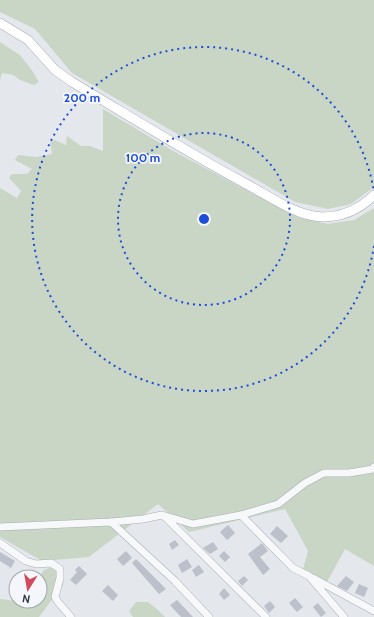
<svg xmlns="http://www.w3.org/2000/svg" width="374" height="617" font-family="Cabin,sans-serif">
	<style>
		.green { fill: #c9d6c5 }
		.building { fill: #bbc0ca }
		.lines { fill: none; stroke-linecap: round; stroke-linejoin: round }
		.minor-casing { stroke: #a9aeb7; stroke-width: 8 }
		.major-casing { stroke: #a3abb8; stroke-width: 10 }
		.minor { stroke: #f7f8fa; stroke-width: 7 }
		.major { stroke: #fff; stroke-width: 9 }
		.ring { fill: none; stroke: #1d4ed8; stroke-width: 2; stroke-dasharray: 2 4 }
		.centre { fill: #1d4ed8; stroke: #f4f6f9; stroke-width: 2 }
		.ring-label { font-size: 12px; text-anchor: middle; font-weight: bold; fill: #1d4ed8; stroke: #f4f6f9; stroke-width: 3.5; stroke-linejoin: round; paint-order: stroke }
	</style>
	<rect width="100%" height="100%" fill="#e4e7ec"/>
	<path class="green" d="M 0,0 L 374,0 L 374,187 L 351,204 L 328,209 L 295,202 L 72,73 L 35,29 L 0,12 Z
		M 0,42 L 20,55 L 31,69 L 39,82 L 34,85 L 20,80 L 13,75 L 2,73 L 0,80 Z
		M 103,109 L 175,152 L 297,217 L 328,224 L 354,220 L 374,208 L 374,566 L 345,549 L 327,582 L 303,569 L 308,551 L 285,509 L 189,532 L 158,504 L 89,557 L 42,561 L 0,537 L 0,188 L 17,198 L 21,191 L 9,178 L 12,174 L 27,174 L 32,169 L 15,160 L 18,155 L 36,157 L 52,154 L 50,142 L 55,140 L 66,145 L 67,136 L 81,146 L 90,146 L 103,151 Z
		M 58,564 L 64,569 L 63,585 L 39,617 L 0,617 L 0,599 L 16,601 L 40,601 L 40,577 L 39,577 L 44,570 Z
		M 136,602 L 148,602 L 158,610 L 165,617 L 133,617 L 129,611 Z"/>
	<path class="building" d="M 228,525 L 235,533 L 227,540 L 220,532 Z
		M 277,526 L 288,536 L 281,543 L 270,534 Z
		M 175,540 L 179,545 L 172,550 L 169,544 Z
		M 213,542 L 218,549 L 210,554 L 203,548 Z
		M 262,543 L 268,551 L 260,557 L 270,569 L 263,575 L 248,554 Z
		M 126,551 L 132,558 L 123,566 L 117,559 Z
		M 224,551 L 230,557 L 225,562 L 219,556 Z
		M 0,552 L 15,561 L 11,568 L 0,561 Z
		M 136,559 L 166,589 L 159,594 L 132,563 Z
		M 187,559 L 192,567 L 182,573 L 178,565 Z
		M 199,565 L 204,572 L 196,577 L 192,570 Z
		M 79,566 L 87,574 L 76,585 L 70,580 L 77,572 L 75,570 Z
		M 244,576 L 248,580 L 242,586 L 238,581 Z
		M 346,576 L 354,582 L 347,591 L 337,586 Z
		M 359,584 L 368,588 L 364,597 L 355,593 Z
		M 108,585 L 118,595 L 113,601 L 102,591 Z
		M 224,588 L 230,595 L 224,600 L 219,594 Z
		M 295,598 L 303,607 L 297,612 L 289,603 Z
		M 177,600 L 193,617 L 181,617 L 170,605 Z
		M 270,601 L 275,607 L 269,613 L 264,606 Z
		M 318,603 L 326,613 L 321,617 L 313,607 Z"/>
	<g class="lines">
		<g class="minor-casing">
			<path id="minor" d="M 241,515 L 293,568 L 309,576 L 344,617
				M 164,516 L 266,617
				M 111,522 L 175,581 L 209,617
				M 0,527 L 111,522 L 143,519 L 162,515 L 193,524 L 241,515 L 278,504 L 305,483 L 324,473 L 349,473 L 373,469 L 374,467
				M 0,543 L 26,561 L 36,564 L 51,563 L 60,569 L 60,578 L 55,597 L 58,602 L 71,617
				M 313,578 L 374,611"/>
		</g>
		<g class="major-casing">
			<path id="major" d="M 0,23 L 28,40 L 55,70 L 72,82 C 131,117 190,154 250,186 C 272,198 297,216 322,217 C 343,217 360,209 374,195"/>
		</g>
		<use href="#minor" class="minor"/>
		<use href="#major" class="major"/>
	</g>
	<g class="ring">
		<circle cx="204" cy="219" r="86"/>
		<path d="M374 246A172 172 0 1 1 374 192"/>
	</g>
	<circle cx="204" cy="219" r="6" class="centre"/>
	<g class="ring-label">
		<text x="82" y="102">200 m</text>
		<text x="143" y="162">100 m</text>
	</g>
	<g transform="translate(28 589) rotate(191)"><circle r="19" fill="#f4f6f9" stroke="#a4a8b1"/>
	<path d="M0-3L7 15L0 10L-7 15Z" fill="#d1495b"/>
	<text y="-6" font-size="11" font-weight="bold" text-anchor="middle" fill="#2b3445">N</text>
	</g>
</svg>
